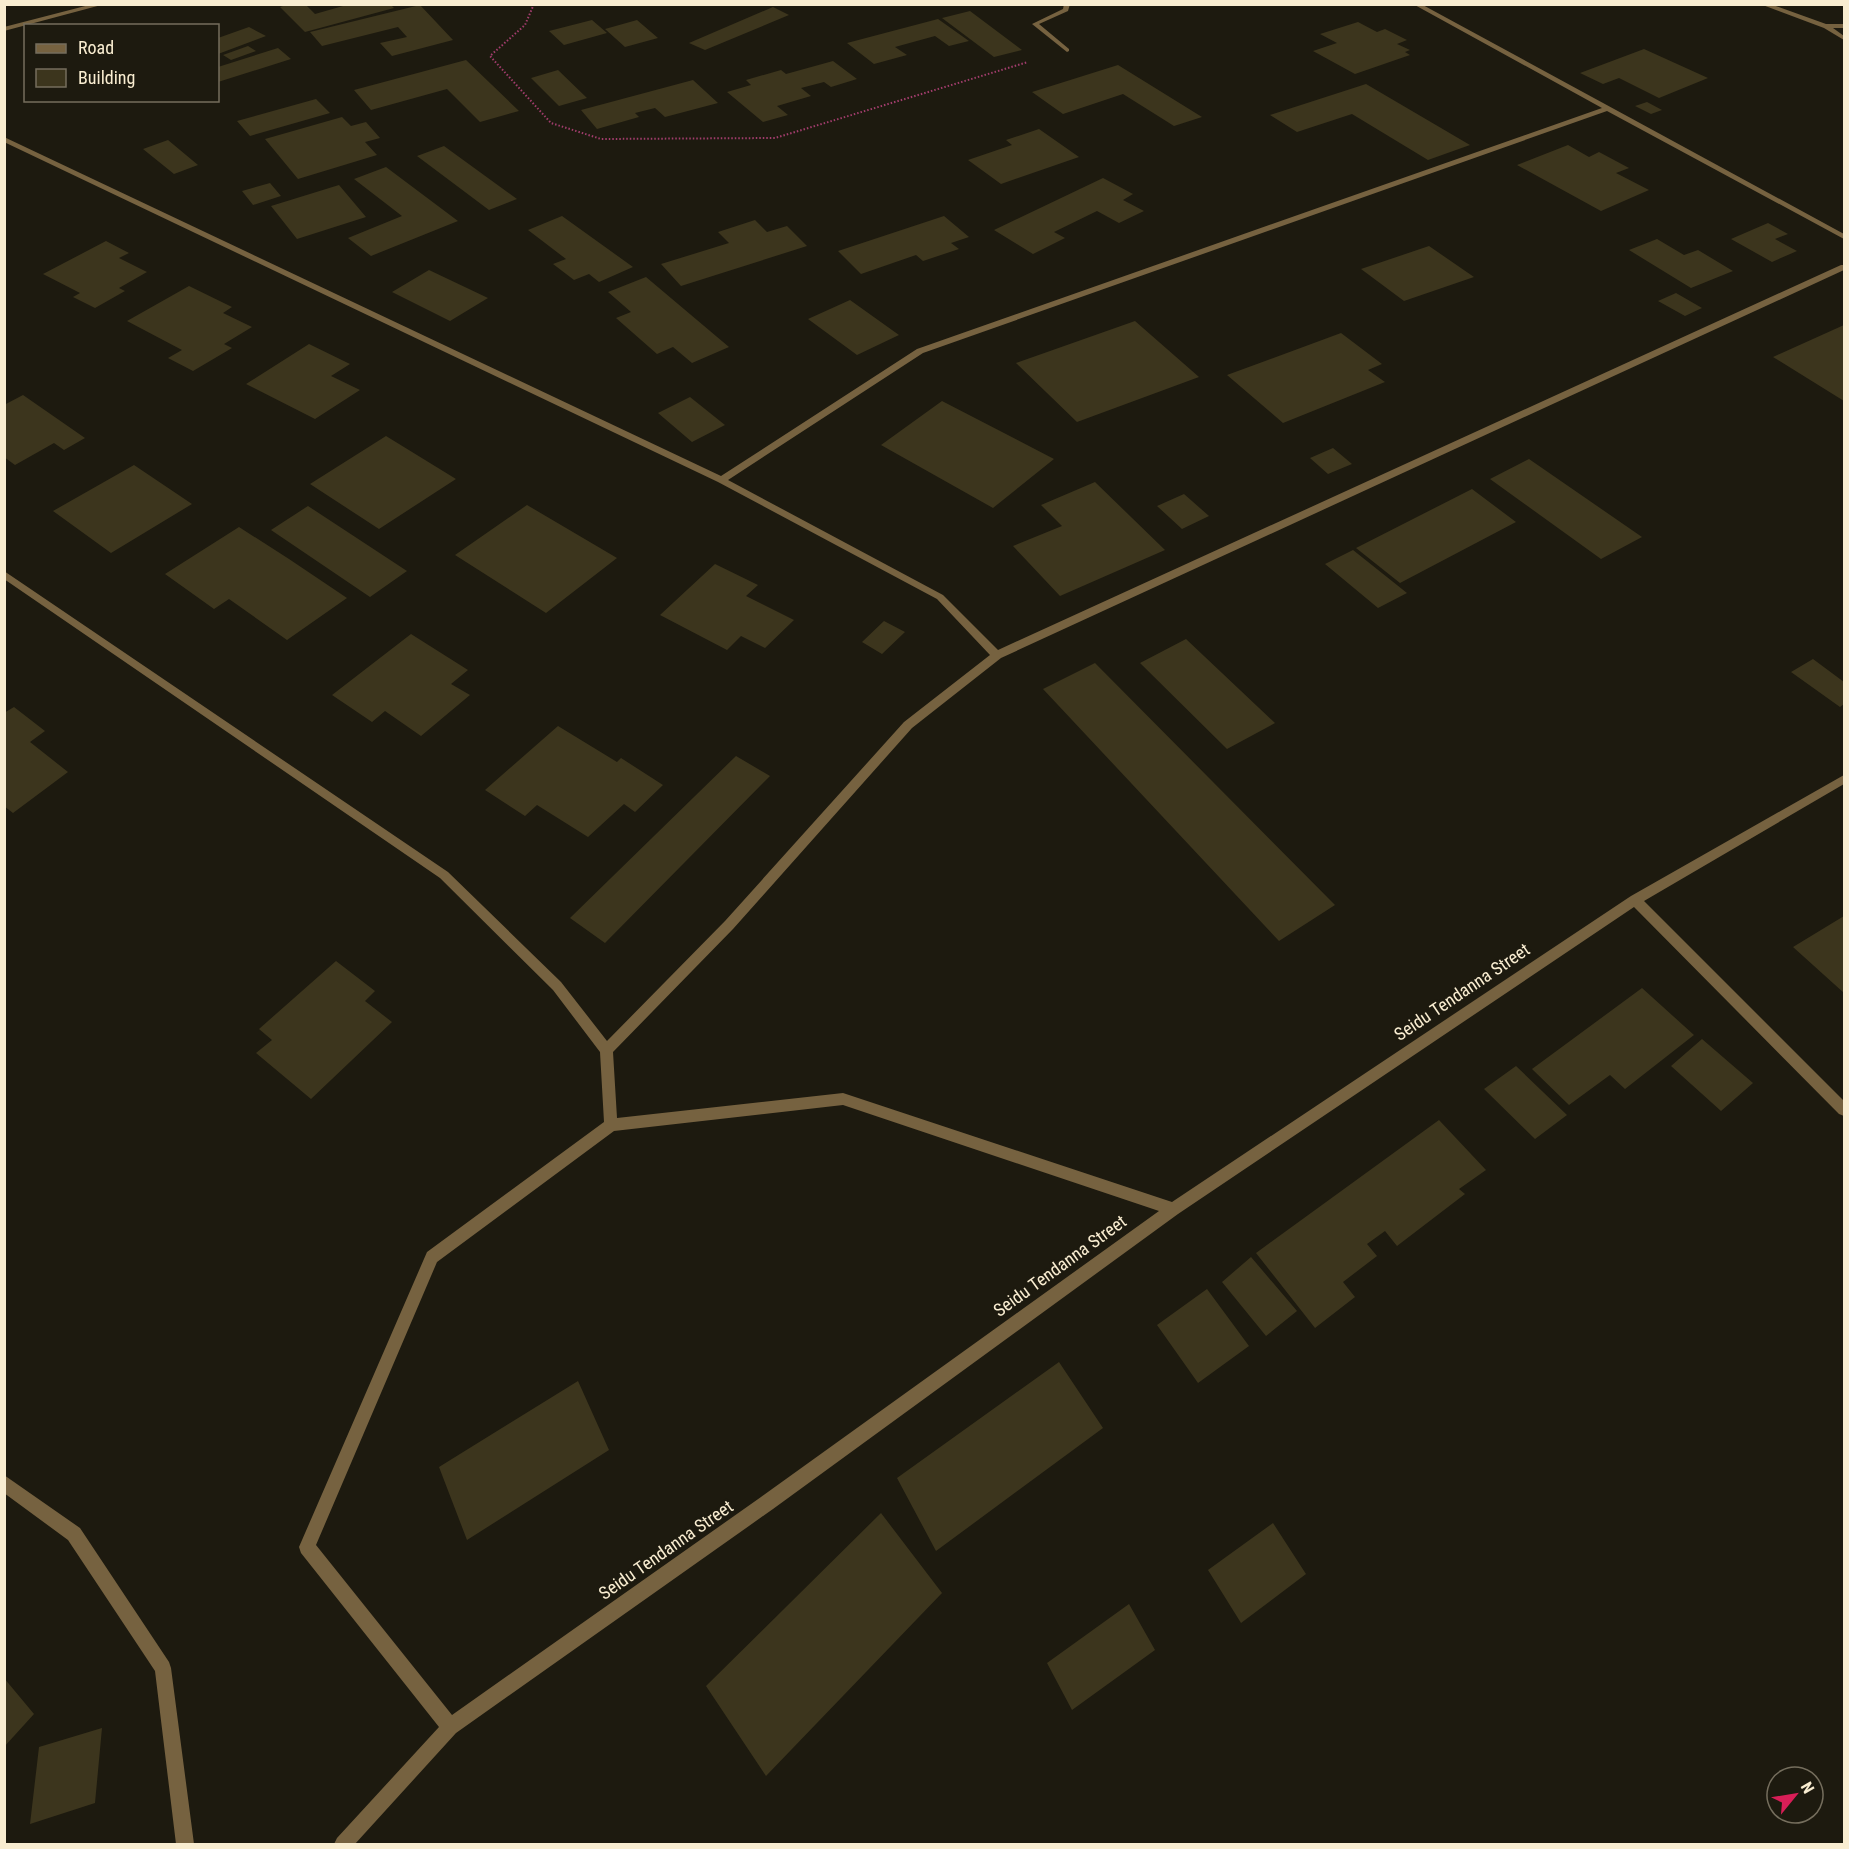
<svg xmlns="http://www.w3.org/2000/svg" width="1849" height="1849" font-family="'Roboto Condensed',sans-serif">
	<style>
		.building { fill: #3c351d }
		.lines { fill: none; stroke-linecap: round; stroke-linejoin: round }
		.path { stroke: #a13d6c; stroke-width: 2; stroke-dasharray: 1.5 2; stroke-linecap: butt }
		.minor { fill: #766240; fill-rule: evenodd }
		.labels { text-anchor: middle; stroke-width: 4.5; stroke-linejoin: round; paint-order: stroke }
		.street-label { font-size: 18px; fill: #f9edd1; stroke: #1d1a0f }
	</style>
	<rect width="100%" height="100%" fill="#1d1a0f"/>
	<path class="building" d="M 289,4 L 305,4 L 315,14 L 350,4 L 390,4 L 394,8 L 305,32 L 280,7 Z
		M 420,5 L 453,40 L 392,56 L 380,43 L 407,37 L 398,27 L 322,46 L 310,32 Z
		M 773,7 L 789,15 L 705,50 L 689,43 Z
		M 970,11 L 1022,50 L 994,57 L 942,18 Z
		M 938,19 L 969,41 L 949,46 L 935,36 L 895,47 L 907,55 L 874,64 L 847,43 Z
		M 592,20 L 607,33 L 564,45 L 549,31 Z
		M 637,20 L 658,38 L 625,47 L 605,29 Z
		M 1358,22 L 1377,32 L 1385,29 L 1407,40 L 1397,44 L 1410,50 L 1405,52 L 1410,55 L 1355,74 L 1313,51 L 1337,43 L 1320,34 Z
		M 249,27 L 266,36 L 218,54 L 218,38 Z
		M 248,46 L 256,51 L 231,60 L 223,55 Z
		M 278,48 L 291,59 L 218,82 L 218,67 Z
		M 1644,49 L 1708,78 L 1659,98 L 1619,78 L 1603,84 L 1580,73 Z
		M 466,60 L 519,111 L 480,122 L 447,89 L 371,110 L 354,90 Z
		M 833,61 L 857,79 L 831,87 L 824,82 L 801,88 L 811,96 L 777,106 L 788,115 L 763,122 L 727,92 L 751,85 L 746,80 L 781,70 L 786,74 Z
		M 1118,65 L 1202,117 L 1174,126 L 1123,94 L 1063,114 L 1032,92 Z
		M 558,70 L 587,98 L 559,106 L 531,78 Z
		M 693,80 L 718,103 L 665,117 L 655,108 L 635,113 L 639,117 L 597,129 L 581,110 Z
		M 1366,84 L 1470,145 L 1428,160 L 1352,114 L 1297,132 L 1270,115 Z
		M 316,99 L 330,113 L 250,136 L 237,121 Z
		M 1647,102 L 1662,110 L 1651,114 L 1635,106 Z
		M 342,117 L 351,126 L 366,122 L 380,138 L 365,142 L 377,155 L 298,179 L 265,139 Z
		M 1039,129 L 1079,157 L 1001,184 L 968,160 L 1012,145 L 1006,140 Z
		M 168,140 L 198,165 L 174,174 L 143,149 Z
		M 1568,145 L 1589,157 L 1599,152 L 1629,168 L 1616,173 L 1649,190 L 1601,211 L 1517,165 Z
		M 444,146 L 517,199 L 489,210 L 417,156 Z
		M 386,167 L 458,221 L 371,256 L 348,238 L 402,216 L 354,179 Z
		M 1103,178 L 1133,194 L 1123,200 L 1144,211 L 1119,223 L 1097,211 L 1054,232 L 1065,238 L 1033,254 L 994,230 Z
		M 270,183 L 281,196 L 253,205 L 242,191 Z
		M 339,185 L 366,217 L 297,239 L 271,206 Z
		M 562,216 L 633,267 L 599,282 L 589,274 L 574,280 L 553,264 L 566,259 L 528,230 Z
		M 944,216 L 969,237 L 951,243 L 959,249 L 923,261 L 916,255 L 861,274 L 838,251 Z
		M 755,220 L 767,232 L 787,226 L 807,246 L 681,286 L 661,264 L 729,243 L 718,232 Z
		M 1768,223 L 1788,234 L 1775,239 L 1797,251 L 1772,262 L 1731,239 Z
		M 1657,239 L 1684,255 L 1698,250 L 1733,271 L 1691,288 L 1629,250 Z
		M 106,241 L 129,253 L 119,258 L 147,272 L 119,288 L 125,291 L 95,308 L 73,297 L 80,293 L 43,274 Z
		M 1429,246 L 1474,277 L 1404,301 L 1361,269 Z
		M 429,270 L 488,298 L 450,321 L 392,292 Z
		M 646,277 L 729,347 L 692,363 L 673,347 L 657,354 L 616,318 L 631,312 L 608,292 Z
		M 189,286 L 232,307 L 223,313 L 252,327 L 224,344 L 232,348 L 193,371 L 168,358 L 182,350 L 127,321 Z
		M 1676,293 L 1702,308 L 1685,316 L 1658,301 Z
		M 850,300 L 899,335 L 857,355 L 808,319 Z
		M 1135,321 L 1199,377 L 1077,422 L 1016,363 Z
		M 1844,325 L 1844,401 L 1773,357 Z
		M 1341,333 L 1382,364 L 1368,370 L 1385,382 L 1283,423 L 1227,375 Z
		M 309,344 L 350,364 L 331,376 L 360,390 L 315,419 L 246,384 Z
		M 23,395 L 85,438 L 64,450 L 54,443 L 15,465 L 4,457 L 4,405 Z
		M 690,397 L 725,425 L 692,442 L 658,413 Z
		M 942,401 L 1054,459 L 993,508 L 881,445 Z
		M 386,436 L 456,479 L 379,529 L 310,484 Z
		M 1333,448 L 1352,464 L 1328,474 L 1310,458 Z
		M 1529,459 L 1642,537 L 1601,559 L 1490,479 Z
		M 134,465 L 192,504 L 111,553 L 53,511 Z
		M 1095,482 L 1165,550 L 1060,596 L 1013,546 L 1062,526 L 1041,505 Z
		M 1472,489 L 1516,522 L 1400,583 L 1356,548 Z
		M 1184,494 L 1209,516 L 1182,529 L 1157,506 Z
		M 527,505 L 617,558 L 546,613 L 455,555 Z
		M 308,506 L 407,571 L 370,597 L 271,530 Z
		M 239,527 L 289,559 L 347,598 L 287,640 L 229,599 L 214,609 L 165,574 Z
		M 1353,550 L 1407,593 L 1378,608 L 1325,564 Z
		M 715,564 L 758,585 L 746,596 L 794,620 L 765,648 L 741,636 L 727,650 L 660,615 Z
		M 884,621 L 905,632 L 882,654 L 862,642 Z
		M 411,634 L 468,670 L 451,684 L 470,695 L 421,736 L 385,711 L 372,722 L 332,695 Z
		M 1186,639 L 1275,723 L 1227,749 L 1140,663 Z
		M 1813,659 L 1844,682 L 1844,704 L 1840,707 L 1791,672 Z
		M 1095,663 L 1335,905 L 1279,941 L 1043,689 Z
		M 14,707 L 45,731 L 30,742 L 68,772 L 13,813 L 4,806 L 4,713 Z
		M 558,726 L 617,762 L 621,758 L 663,785 L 635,812 L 624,804 L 588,837 L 537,805 L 525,816 L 485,790 Z
		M 736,756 L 770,776 L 605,943 L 570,918 Z
		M 1844,916 L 1844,993 L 1793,947 Z
		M 336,961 L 375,991 L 365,1001 L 392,1022 L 311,1099 L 256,1053 L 272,1040 L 259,1029 Z
		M 1642,988 L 1694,1035 L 1625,1089 L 1610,1075 L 1569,1105 L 1532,1069 Z
		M 1702,1039 L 1753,1083 L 1721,1111 L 1671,1066 Z
		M 1516,1066 L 1567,1115 L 1535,1139 L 1484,1089 Z
		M 1439,1120 L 1486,1170 L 1459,1189 L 1465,1194 L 1397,1246 L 1385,1231 L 1367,1244 L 1377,1256 L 1343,1282 L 1355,1297 L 1315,1328 L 1256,1253 Z
		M 1251,1257 L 1297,1311 L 1266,1336 L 1222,1282 Z
		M 1207,1289 L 1249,1346 L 1198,1383 L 1157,1325 Z
		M 1059,1362 L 1103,1428 L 936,1551 L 897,1478 Z
		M 578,1381 L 609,1450 L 467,1540 L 439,1467 Z
		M 881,1513 L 942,1593 L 766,1776 L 706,1686 Z
		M 1273,1523 L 1306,1574 L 1241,1623 L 1208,1570 Z
		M 1129,1604 L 1155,1650 L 1072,1710 L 1047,1663 Z
		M 4,1678 L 34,1714 L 4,1747 Z
		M 102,1728 L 95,1803 L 30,1824 L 39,1747 Z"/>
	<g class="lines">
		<path class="path" d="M 534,4 L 525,25 L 490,56 L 551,123 L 601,139 L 775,138 L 1028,62"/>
		<path class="minor" d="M 93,4 L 105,4 L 4,31 L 4,27 Z
			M 1064,4 L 1070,4 L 1068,11 L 1039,24 L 1069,49 L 1069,51 L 1067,52 L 1032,24 L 1063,9 Z
			M 1413,4 L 1421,4 L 1844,234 L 1844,239 L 1607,111 L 923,353 L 728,480 L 943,595 L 998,650 L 1841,265 L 1844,265 L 1844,270 L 1001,658 L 912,728 L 733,929 L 613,1052 L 617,1118 L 843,1093 L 1172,1202 L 1631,896 L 1844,775 L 1844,784 L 1644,901 L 1844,1101 L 1844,1116 L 1839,1114 L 1634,907 L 1178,1214 L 773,1509 L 456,1733 L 355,1844 L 334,1844 L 337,1838 L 439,1727 L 301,1553 L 299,1547 L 427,1252 L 604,1122 L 600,1052 L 553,990 L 440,878 L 4,579 L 4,571 L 448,872 L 561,982 L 607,1041 L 725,921 L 904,722 L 990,655 L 937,599 L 718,482 L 4,142 L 4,137 L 721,476 L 917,349 L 1602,108 ZM 843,1105 L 1159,1211 L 761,1497 L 452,1715 L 316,1545 L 437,1262 L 614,1131 Z
			M 1760,4 L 1770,4 L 1826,24 L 1844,24 L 1844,28 L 1833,28 L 1844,36 L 1844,40 L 1824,28 Z
			M 4,1475 L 80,1528 L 169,1662 L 171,1668 L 194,1844 L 176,1844 L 155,1671 L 68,1540 L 4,1493 Z"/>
	</g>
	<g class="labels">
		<g class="street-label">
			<text transform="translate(1462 992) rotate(-34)" y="6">Seidu Tendanna Street</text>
			<text transform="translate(1060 1266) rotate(-36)" y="6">Seidu Tendanna Street</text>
			<text transform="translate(666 1550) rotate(-35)" y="6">Seidu Tendanna Street</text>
		</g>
	</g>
	<rect width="1849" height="1849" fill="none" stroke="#f9edd1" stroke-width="12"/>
	<rect x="24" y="24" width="195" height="78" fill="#1d1a0f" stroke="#756e5d" stroke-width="1.5"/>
	<rect x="36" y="44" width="30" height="9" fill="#766240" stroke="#756e5d" stroke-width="1.5"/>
	<text x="78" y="54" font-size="18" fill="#f9edd1">Road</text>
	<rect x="36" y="69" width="30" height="18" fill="#3c351d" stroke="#756e5d" stroke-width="1.5"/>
	<text x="78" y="84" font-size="18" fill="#f9edd1">Building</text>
	<g transform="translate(1795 1795) rotate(60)"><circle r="28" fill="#1d1a0f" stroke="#756e5d" stroke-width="1.5"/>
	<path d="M0-4.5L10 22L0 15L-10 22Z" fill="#d81e57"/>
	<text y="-9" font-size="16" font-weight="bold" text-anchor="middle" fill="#f9edd1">N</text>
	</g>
</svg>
